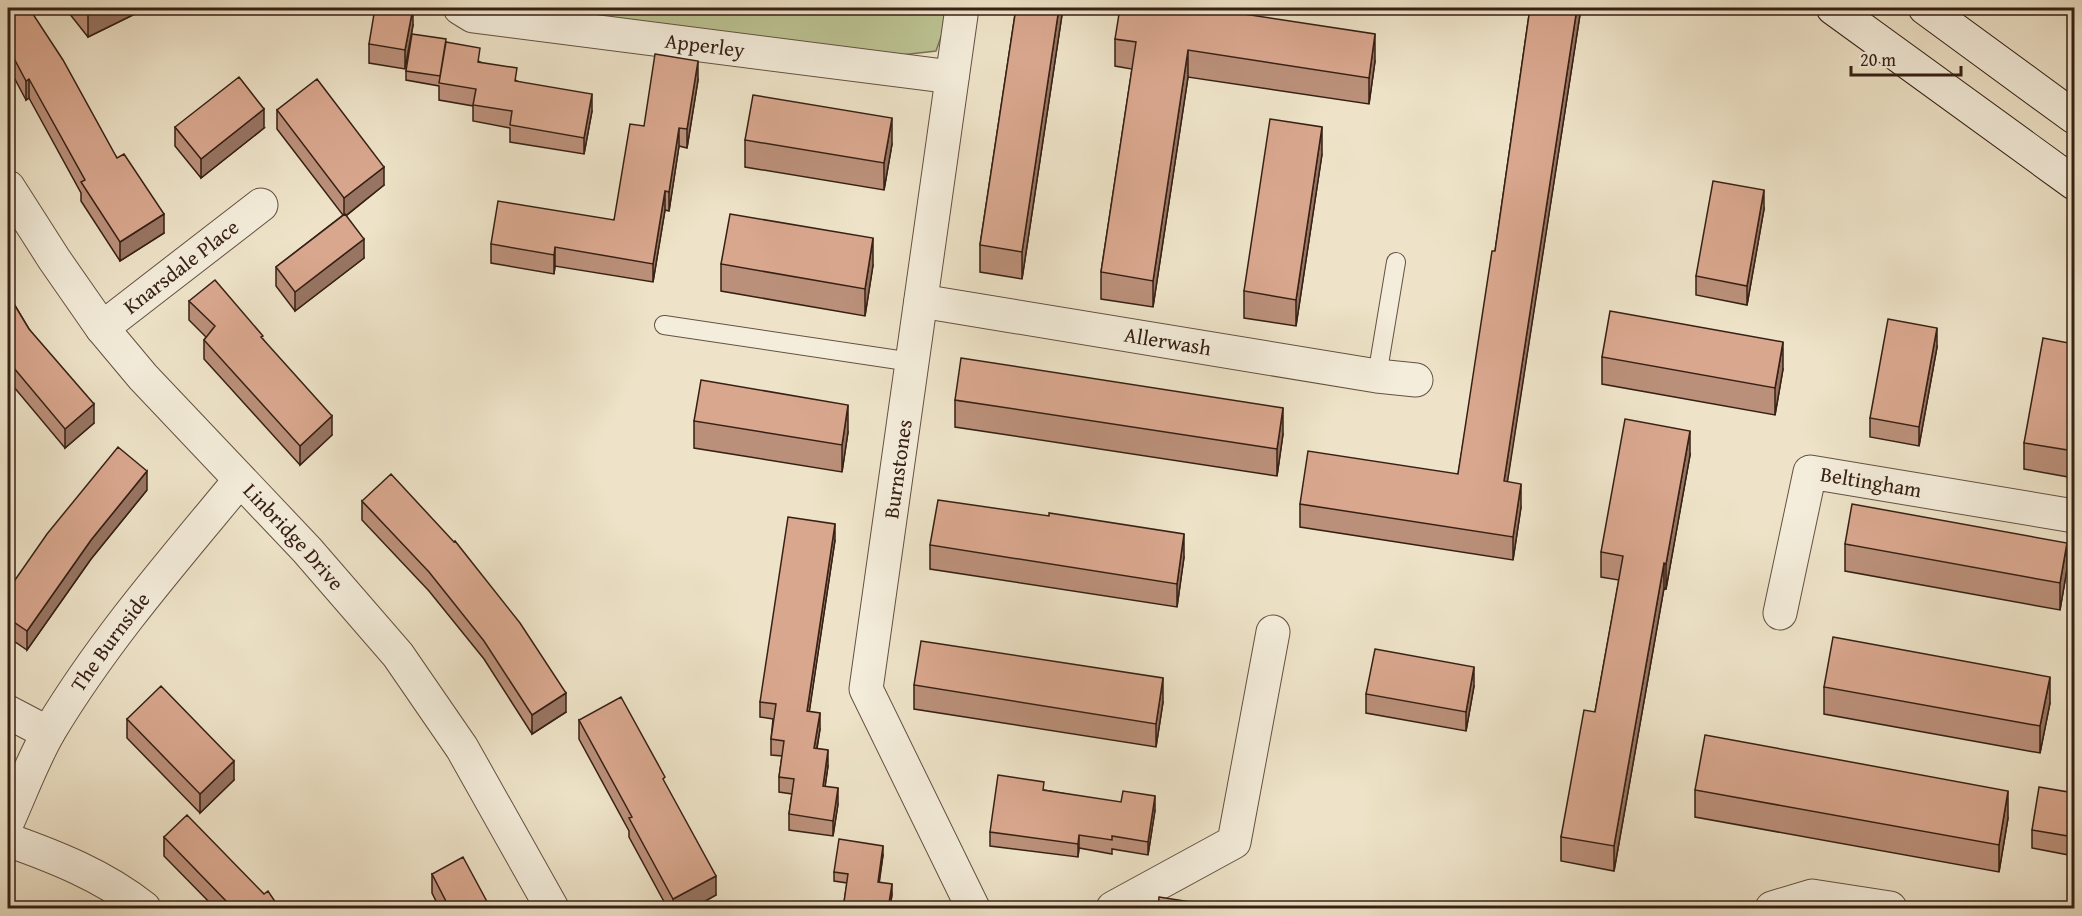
<svg xmlns="http://www.w3.org/2000/svg" width="2082" height="916" font-family="'Gentium Book Plus',serif">
	<style>
		.green { fill: #bcc393; stroke: #797254; stroke-width: 1.5 }
		.lines { fill: none; stroke-linecap: round; stroke-linejoin: round }
		.lane-casing { stroke: #645142; stroke-width: 20 }
		.street-casing { stroke: #645142; stroke-width: 35 }
		.secondary-casing { stroke: #362015; stroke-width: 35 }
		.lane { stroke: #f4eddb; stroke-width: 18 }
		.street { stroke: #f4eddb; stroke-width: 33 }
		.secondary { stroke: #f4eddb; stroke-width: 33 }
		.wall { fill: #bb907a; stroke: #362015; stroke-width: 1.5 }
		.shaded-wall { fill: #987563; stroke: #362015; stroke-width: 1.5 }
		.building { fill: #d9a78e; stroke: #362015; stroke-width: 1.5 }
		.labels { text-anchor: middle; stroke-width: 6; stroke-linejoin: round; paint-order: stroke }
		.street-label { font-size: 21px; fill: #362015; stroke: #f4eddb }
	</style>
	<rect width="100%" height="100%" fill="#eee3c8"/>
	<filter id="stains"><feTurbulence type="fractalNoise" baseFrequency=".00333" numOctaves="4"/><feColorMatrix values="0 0 0 0 .2 0 0 0 0 .09 0 0 0 0 .02 0 0 0 .5 -.17"/></filter>
	<radialGradient id="worn" r=".72"><stop offset=".6" stop-color="#630" stop-opacity="0"/><stop offset="1" stop-color="#630" stop-opacity=".3"/></radialGradient>
	<path class="green" d="M 513,8 L 946,8 L 942,34 L 936,51 L 901,55 Z"/>
	<g class="lines">
		<g class="lane-casing">
			<path id="lane" d="M 664,325 L 912,362
				M 1377,376 L 1396,262"/>
		</g>
		<g class="street-casing">
			<g id="street">
				<path id="s1" d="M 460,8 L 473,16 L 952,77"/>
				<path d="M 962,8 L 866,689 L 973,908"/>
				<path id="s2" d="M 8,187 L 54,259 L 102,328 L 143,377 L 307,550 L 398,655 L 462,748 L 552,908"/>
				<path id="s3" d="M 921,301 L 1377,376 L 1416,380"/>
				<path id="s4" d="M 102,328 L 261,205"/>
				<path id="s5" d="M 1780,613 L 1810,472 L 2074,516"/>
				<path d="M 8,712 L 48,733"/>
				<path id="s6" d="M 8,821 C 21,792 33,759 50,730 C 104,640 173,561 240,480"/>
				<path d="M 8,840 C 56,857 104,876 144,908"/>
				<path d="M 1113,908 L 1234,842 L 1273,632"/>
				<path d="M 1772,908 L 1812,896 L 1890,908"/>
			</g>
		</g>
		<g class="secondary-casing">
			<path id="secondary" d="M 1833,8 L 2074,183
				M 1925,8 L 2074,117"/>
		</g>
		<use href="#lane" class="lane"/>
		<use href="#street" class="street"/>
		<use href="#secondary" class="secondary"/>
	</g>
	<path class="wall" d="M 8,8 L 117,158 L 164,233 L 120,261 L 81,201 L 81,193 L 29,98 L 26,100 L 8,66 Z
		M 65,8 L 147,8 L 88,37 Z
		M 1016,8 L 1063,8 L 1022,279 L 980,272 L 980,245 Z
		M 1530,8 L 1581,8 L 1507,482 L 1521,507 L 1513,560 L 1300,527 L 1300,504 L 1458,474 L 1495,251 Z
		M 413,25 L 405,69 L 369,63 L 369,44 Z
		M 1115,39 L 1375,61 L 1369,104 L 1188,77 L 1153,307 L 1101,299 L 1101,272 L 1132,69 L 1115,66 Z
		M 446,42 L 480,62 L 517,81 L 592,111 L 584,154 L 510,142 L 510,128 L 473,121 L 473,106 L 439,100 L 439,86 L 406,80 L 406,71 Z
		M 698,80 L 687,148 L 679,146 L 669,211 L 665,210 L 653,282 L 555,266 L 554,274 L 491,263 L 491,244 L 614,220 L 644,126 Z
		M 277,110 L 384,185 L 346,216 L 364,258 L 295,311 L 276,286 L 276,267 L 343,215 L 277,129 Z
		M 175,127 L 264,128 L 201,178 L 175,146 Z
		M 745,140 L 892,144 L 884,190 L 745,167 Z
		M 1322,154 L 1296,326 L 1244,318 L 1244,291 Z
		M 1764,209 L 1747,305 L 1696,295 L 1696,276 Z
		M 721,264 L 873,265 L 865,316 L 721,291 Z
		M 8,294 L 29,329 L 94,423 L 65,448 L 8,380 Z
		M 189,301 L 263,339 L 332,435 L 300,465 L 204,359 L 204,340 L 206,337 L 189,320 Z
		M 2074,344 L 2074,478 L 2024,469 L 2024,443 Z
		M 1937,347 L 1919,446 L 1870,437 L 1870,418 Z
		M 1602,357 L 1783,369 L 1775,415 L 1602,384 Z
		M 955,400 L 1283,434 L 1277,476 L 955,427 Z
		M 694,421 L 848,432 L 842,472 L 694,448 Z
		M 1690,455 L 1666,589 L 1664,588 L 1614,871 L 1561,861 L 1561,837 L 1595,712 L 1619,580 L 1601,577 L 1601,552 Z
		M 147,490 L 91,559 L 27,650 L 8,637 L 8,590 Z
		M 362,501 L 566,712 L 532,734 L 484,659 L 429,591 L 362,520 Z
		M 835,540 L 809,712 L 820,729 L 817,749 L 828,766 L 825,786 L 838,804 L 833,836 L 789,830 L 789,814 L 792,794 L 779,792 L 779,777 L 782,756 L 771,755 L 771,739 L 773,719 L 760,717 L 760,702 Z
		M 1845,544 L 2067,569 L 2060,610 L 1845,571 Z
		M 930,545 L 1184,557 L 1177,607 L 930,569 Z
		M 914,685 L 1163,702 L 1156,747 L 914,709 Z
		M 1474,686 L 1466,731 L 1366,713 L 1366,694 Z
		M 1824,687 L 2050,703 L 2040,753 L 1824,714 Z
		M 127,719 L 234,780 L 200,813 L 127,738 Z
		M 579,720 L 665,784 L 716,895 L 691,909 L 668,909 L 629,837 L 629,831 L 579,739 Z
		M 1044,790 L 1155,810 L 1148,855 L 1112,849 L 1112,854 L 1079,848 L 1078,857 L 990,846 L 990,832 Z
		M 1695,790 L 2008,818 L 1999,872 L 1695,817 Z
		M 2074,793 L 2074,856 L 2032,848 L 2032,830 Z
		M 164,837 L 264,894 L 280,909 L 216,909 L 164,856 Z
		M 883,855 L 879,882 L 892,894 L 890,909 L 843,909 L 847,883 L 834,881 L 834,872 Z
		M 432,874 L 491,909 L 440,909 L 432,893 Z"/>
	<path class="shaded-wall" d="M 94,8 L 147,8 L 88,37 L 88,10 Z
		M 413,8 L 413,25 L 405,69 L 405,50 Z
		M 1059,8 L 1063,8 L 1022,279 L 1022,252 Z
		M 1577,8 L 1581,8 L 1504,504 L 1504,481 Z
		M 1375,34 L 1375,61 L 1369,104 L 1369,78 Z
		M 1188,50 L 1188,77 L 1153,307 L 1153,281 Z
		M 698,61 L 698,80 L 687,148 L 687,129 Z
		M 29,79 L 29,98 L 26,100 L 26,81 Z
		M 592,94 L 592,111 L 584,154 L 584,138 Z
		M 264,109 L 264,128 L 201,178 L 201,159 Z
		M 892,118 L 892,144 L 884,190 L 884,163 Z
		M 1322,127 L 1322,154 L 1296,326 L 1296,300 Z
		M 679,128 L 679,146 L 669,211 L 669,192 Z
		M 384,167 L 384,185 L 344,217 L 344,198 Z
		M 1764,190 L 1764,209 L 1747,305 L 1747,286 Z
		M 665,191 L 665,210 L 653,282 L 653,264 Z
		M 164,214 L 164,233 L 120,261 L 120,242 Z
		M 873,238 L 873,265 L 865,316 L 865,289 Z
		M 364,239 L 364,258 L 295,311 L 295,292 Z
		M 555,247 L 555,266 L 554,274 L 554,255 Z
		M 1937,328 L 1937,347 L 1919,446 L 1919,427 Z
		M 1783,342 L 1783,369 L 1775,415 L 1775,388 Z
		M 94,404 L 94,423 L 65,448 L 65,429 Z
		M 848,405 L 848,432 L 842,472 L 842,445 Z
		M 1283,408 L 1283,434 L 1277,476 L 1277,449 Z
		M 332,416 L 332,435 L 300,465 L 300,446 Z
		M 1690,431 L 1690,455 L 1666,589 L 1666,564 Z
		M 147,471 L 147,490 L 91,559 L 27,650 L 27,631 L 91,540 Z
		M 1521,484 L 1521,507 L 1513,560 L 1513,537 Z
		M 835,524 L 835,540 L 807,727 L 807,711 Z
		M 1184,534 L 1184,557 L 1177,607 L 1177,584 Z
		M 2067,543 L 2067,569 L 2060,610 L 2060,583 Z
		M 1664,563 L 1664,588 L 1614,871 L 1614,846 Z
		M 1474,667 L 1474,686 L 1466,731 L 1466,712 Z
		M 2050,677 L 2050,703 L 2040,753 L 2040,726 Z
		M 1163,678 L 1163,702 L 1156,747 L 1156,724 Z
		M 566,693 L 566,712 L 532,734 L 532,715 Z
		M 820,713 L 820,729 L 814,764 L 814,748 Z
		M 828,750 L 828,766 L 823,801 L 823,786 Z
		M 234,761 L 234,780 L 200,813 L 200,794 Z
		M 838,788 L 838,804 L 833,836 L 833,821 Z
		M 2008,791 L 2008,818 L 1999,872 L 1999,845 Z
		M 1155,796 L 1155,810 L 1148,855 L 1148,842 Z
		M 1079,835 L 1079,848 L 1078,857 L 1078,844 Z
		M 883,846 L 883,855 L 878,892 L 878,882 Z
		M 716,876 L 716,895 L 691,909 L 673,909 L 673,899 Z
		M 892,884 L 892,894 L 890,909 L 888,909 Z"/>
	<path class="building" d="M 8,8 L 29,8 L 63,60 L 117,158 L 124,154 L 164,214 L 120,242 L 81,182 L 85,180 L 29,79 L 26,81 L 8,47 Z
		M 375,8 L 413,8 L 405,50 L 369,44 Z
		M 1016,8 L 1059,8 L 1022,252 L 980,245 Z
		M 1120,8 L 1204,8 L 1375,34 L 1369,78 L 1188,50 L 1153,281 L 1101,272 L 1136,42 L 1115,39 Z
		M 1530,8 L 1577,8 L 1504,481 L 1521,484 L 1513,537 L 1300,504 L 1308,451 L 1458,474 L 1492,251 L 1495,251 Z
		M 412,34 L 446,39 L 440,76 L 406,71 Z
		M 446,42 L 480,48 L 478,62 L 517,68 L 515,81 L 592,94 L 584,138 L 510,125 L 512,111 L 473,105 L 476,89 L 439,83 Z
		M 655,54 L 698,61 L 687,129 L 679,128 L 669,192 L 665,191 L 653,264 L 555,247 L 554,255 L 491,244 L 498,201 L 614,220 L 630,124 L 644,126 Z
		M 239,77 L 264,109 L 201,159 L 175,127 Z
		M 317,79 L 384,167 L 344,198 L 277,110 Z
		M 753,95 L 892,118 L 884,163 L 745,140 Z
		M 1270,119 L 1322,127 L 1296,300 L 1244,291 Z
		M 1713,181 L 1764,190 L 1747,286 L 1696,276 Z
		M 345,214 L 364,239 L 295,292 L 276,267 Z
		M 730,214 L 873,238 L 865,289 L 721,264 Z
		M 215,280 L 263,336 L 261,337 L 332,416 L 300,446 L 204,340 L 215,326 L 189,301 Z
		M 8,294 L 29,329 L 94,404 L 65,429 L 8,361 Z
		M 1610,311 L 1783,342 L 1775,388 L 1602,357 Z
		M 1888,319 L 1937,328 L 1919,427 L 1870,418 Z
		M 2043,338 L 2074,344 L 2074,451 L 2024,443 Z
		M 961,358 L 1283,408 L 1277,449 L 955,400 Z
		M 701,380 L 848,405 L 842,445 L 694,421 Z
		M 1625,419 L 1690,431 L 1666,564 L 1664,563 L 1614,846 L 1561,837 L 1584,710 L 1595,712 L 1623,556 L 1601,552 Z
		M 118,447 L 147,471 L 91,540 L 27,631 L 8,618 L 8,590 L 47,534 Z
		M 391,474 L 454,542 L 455,541 L 520,623 L 566,693 L 532,715 L 484,641 L 429,572 L 362,501 Z
		M 938,500 L 1049,516 L 1049,513 L 1184,534 L 1177,584 L 930,545 Z
		M 1852,504 L 2067,543 L 2060,583 L 1845,544 Z
		M 788,517 L 835,524 L 807,711 L 820,713 L 814,748 L 828,750 L 823,786 L 838,788 L 833,821 L 789,814 L 794,779 L 779,777 L 784,741 L 771,739 L 776,704 L 760,702 Z
		M 1833,637 L 2050,677 L 2040,726 L 1824,687 Z
		M 921,641 L 1163,678 L 1156,724 L 914,685 Z
		M 1375,649 L 1474,667 L 1466,712 L 1366,694 Z
		M 161,686 L 234,761 L 200,794 L 127,719 Z
		M 621,697 L 665,777 L 663,779 L 716,876 L 673,899 L 629,818 L 632,817 L 579,720 Z
		M 1705,735 L 2008,791 L 1999,845 L 1695,790 Z
		M 998,775 L 1044,782 L 1043,790 L 1121,802 L 1123,791 L 1155,796 L 1148,842 L 1112,836 L 1112,840 L 1079,835 L 1078,844 L 990,832 Z
		M 2039,787 L 2074,793 L 2074,837 L 2032,830 Z
		M 187,815 L 264,894 L 268,891 L 280,909 L 232,909 L 227,902 L 164,837 Z
		M 839,839 L 883,846 L 878,882 L 892,884 L 888,909 L 843,909 L 848,874 L 834,872 Z
		M 463,857 L 491,909 L 450,909 L 432,874 Z
		M 1159,897 L 1235,909 L 1158,909 Z"/>
	<g class="labels">
		<g class="street-label">
			<text dy="7" stroke="none"><textPath href="#s1" startOffset="249">Apperley</textPath></text>
			<text dy="7" stroke="none"><textPath href="#s4" startOffset="100">Knarsdale Place</textPath></text>
			<text dy="7" stroke="none"><textPath href="#s3" startOffset="250">Allerwash</textPath></text>
			<text transform="translate(898 469) rotate(-82)" y="7">Burnstones</text>
			<text dy="7" stroke="none"><textPath href="#s5" startOffset="206">Beltingham</textPath></text>
			<text dy="7" stroke="none"><textPath href="#s2" startOffset="453">Linbridge Drive</textPath></text>
			<text dy="7" stroke="none"><textPath href="#s6" startOffset="207">The Burnside</textPath></text>
		</g>
	</g>
	<rect width="2082" height="916" fill="none" stroke="#eee3c8" stroke-width="30"/>
	<rect x="9" y="9" width="2064" height="898" fill="none" stroke="#362015" stroke-width="3"/>
	<rect x="15" y="15" width="2052" height="886" fill="none" stroke="#362015" stroke-width="1.5"/>
	<path d="M1851 66v9h110v-9" fill="none" stroke="#362015" stroke-width="3"/>
	<text x="1860" y="66" font-size="18" fill="#362015" stroke="#f4eddb" stroke-width="4.5" paint-order="stroke">20 m</text>
	<rect width="100%" height="100%" filter="url(#stains)"/>
	<rect width="100%" height="100%" fill="url(#worn)"/>
</svg>
